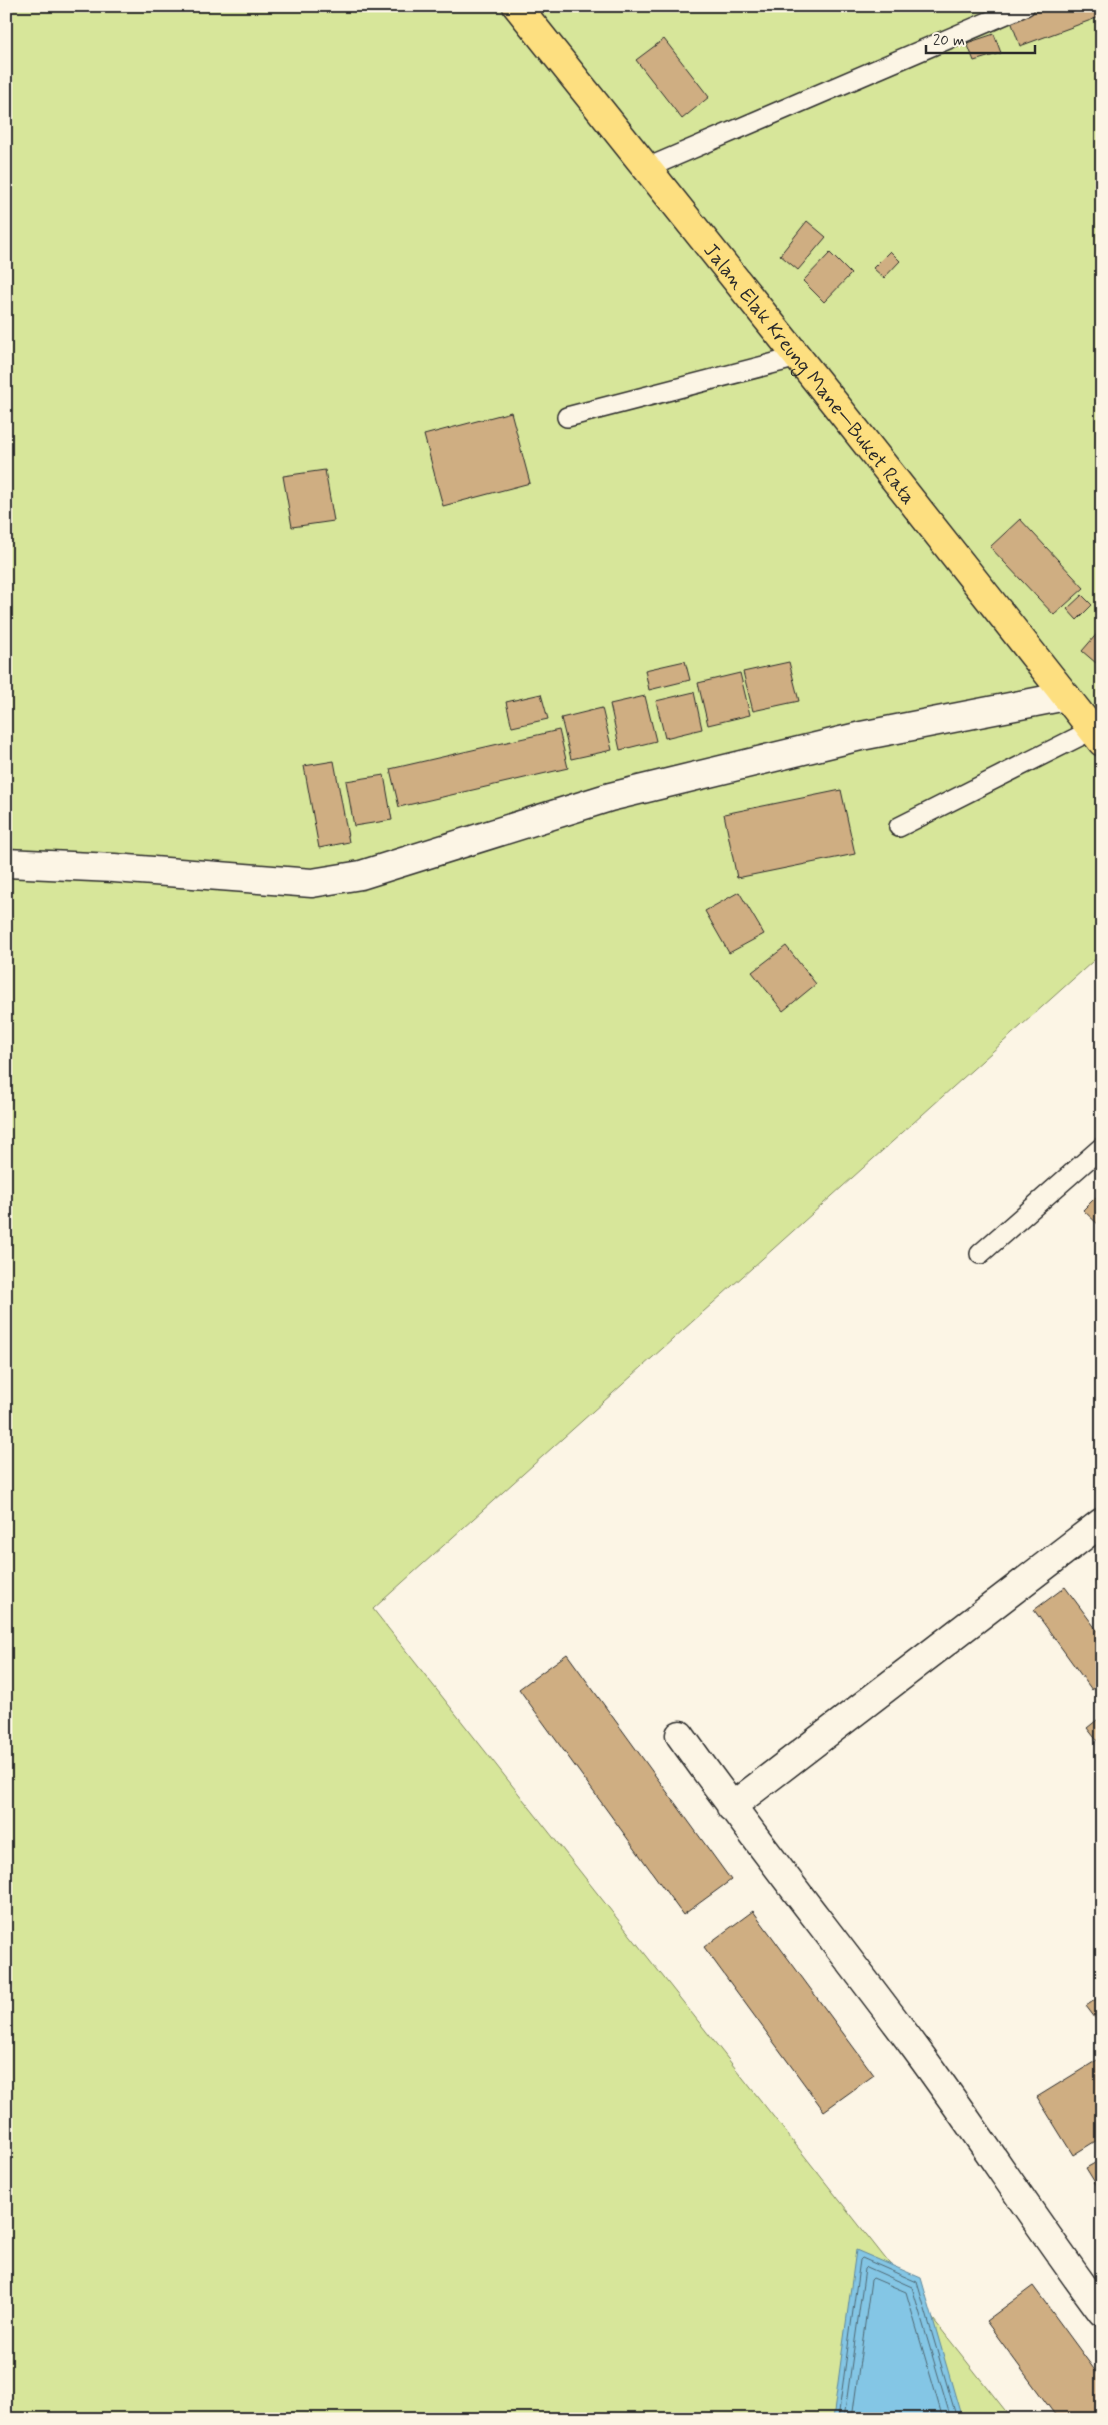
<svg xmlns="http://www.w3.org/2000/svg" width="1108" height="2425" font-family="Mynerve,sans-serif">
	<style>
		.green { fill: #d7e69a; stroke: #818862 }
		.water { fill: #84c6e5; stroke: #60889b }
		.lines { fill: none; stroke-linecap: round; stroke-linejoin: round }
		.shore { stroke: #4f6975; stroke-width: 1 }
		.building { fill: #cfae82; stroke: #2b2b2b }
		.service-casing { stroke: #2b2b2b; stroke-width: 22 }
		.minor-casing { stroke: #2b2b2b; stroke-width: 31 }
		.trunk-casing { stroke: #2b2b2b; stroke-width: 31 }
		.service { stroke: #fcf5e5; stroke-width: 19 }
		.minor { stroke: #fcf5e5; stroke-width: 28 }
		.trunk { stroke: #fddf80; stroke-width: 28 }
		.labels { text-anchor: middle; stroke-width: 5; stroke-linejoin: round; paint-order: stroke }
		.street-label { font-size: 20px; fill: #2b2b2b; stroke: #fcf5e5 }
	</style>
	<rect width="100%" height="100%" fill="#fcf5e5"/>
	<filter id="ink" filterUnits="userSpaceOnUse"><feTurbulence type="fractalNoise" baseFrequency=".02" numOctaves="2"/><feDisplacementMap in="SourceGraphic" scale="10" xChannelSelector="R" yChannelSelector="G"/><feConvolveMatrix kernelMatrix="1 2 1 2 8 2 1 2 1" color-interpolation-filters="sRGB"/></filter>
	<g filter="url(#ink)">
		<path class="green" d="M 6,6 L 1102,6 L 1102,953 L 373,1609 L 1012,2419 L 6,2419 Z"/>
		<path class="water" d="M 856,2250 L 921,2278 L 962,2419 L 833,2419 Z"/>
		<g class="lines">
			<path class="shore" d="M 838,2419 L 860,2260 L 862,2258 L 917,2282 L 957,2419
				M 844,2419 L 865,2269 L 867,2267 L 912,2287 L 951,2419
				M 852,2419 L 871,2280 L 873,2278 L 906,2292 L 943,2419"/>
		</g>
		<path class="building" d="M 1051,6 L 1102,6 L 1102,16 L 1020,46 L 1011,21 Z
			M 994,34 L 1001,53 L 974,61 L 967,43 Z
			M 664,39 L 709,97 L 682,119 L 636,60 Z
			M 807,221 L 826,237 L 798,270 L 780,255 Z
			M 890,251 L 900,261 L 884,278 L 873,268 Z
			M 830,253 L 851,274 L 824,302 L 803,281 Z
			M 511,412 L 530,483 L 443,506 L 424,435 Z
			M 325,470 L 334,521 L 292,527 L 283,476 Z
			M 1020,519 L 1084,588 L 1054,615 L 990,547 Z
			M 1082,595 L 1092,605 L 1077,620 L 1067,609 Z
			M 1101,629 L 1102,656 L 1096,663 L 1082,651 Z
			M 685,661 L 690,680 L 649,690 L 645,670 Z
			M 789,662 L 799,701 L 753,711 L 743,672 Z
			M 740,673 L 750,715 L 708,725 L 698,683 Z
			M 694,692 L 702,729 L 665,738 L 656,701 Z
			M 541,694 L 548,719 L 512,727 L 506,702 Z
			M 645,696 L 656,741 L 620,750 L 610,704 Z
			M 602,708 L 612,750 L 571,759 L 561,718 Z
			M 559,730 L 568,768 L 399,807 L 390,769 Z
			M 334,761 L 349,842 L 319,848 L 304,766 Z
			M 384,775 L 392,820 L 354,826 L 346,781 Z
			M 841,790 L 855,854 L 737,878 L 724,814 Z
			M 739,892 L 764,934 L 729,953 L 705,911 Z
			M 786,946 L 816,984 L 783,1011 L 752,972 Z
			M 1102,1191 L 1102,1228 L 1083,1210 Z
			M 1065,1587 L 1102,1637 L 1102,1682 L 1092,1690 L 1034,1610 Z
			M 567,1654 L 731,1880 L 683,1915 L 519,1689 Z
			M 1102,1716 L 1102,1747 L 1087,1728 Z
			M 753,1911 L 874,2075 L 824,2111 L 704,1947 Z
			M 1102,1995 L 1102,2027 L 1086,2006 Z
			M 1102,2057 L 1102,2137 L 1073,2155 L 1037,2097 Z
			M 1102,2159 L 1102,2194 L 1086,2168 Z
			M 1033,2286 L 1102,2380 L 1102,2419 L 1058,2419 L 986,2321 Z"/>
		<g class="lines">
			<g class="service-casing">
				<path id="service" d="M 647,168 L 1025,6
					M 567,417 L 798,357
					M 899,827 L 1092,730
					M 980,1254 L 1102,1147"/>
			</g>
			<g class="minor-casing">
				<path id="minor" d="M 6,863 L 114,868 L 312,883 L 361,875 L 610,797 L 861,736 L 1066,696
					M 680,1735 C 756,1842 838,1944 916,2049 C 980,2136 1038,2226 1102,2312
					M 731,1807 L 1102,1522"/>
			</g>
			<g class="trunk-casing">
				<g id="trunk">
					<path id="s1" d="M 517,6 L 836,405 L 1102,742"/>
				</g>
			</g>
			<use href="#service" class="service"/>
			<use href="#minor" class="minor"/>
			<use href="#trunk" class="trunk"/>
		</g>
	</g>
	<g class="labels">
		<g class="street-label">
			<text dy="7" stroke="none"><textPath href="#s1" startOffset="470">Jalan Elak Kreung Mane—Buket Rata</textPath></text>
		</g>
	</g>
	<rect width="1108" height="2425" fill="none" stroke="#fcf5e5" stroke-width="25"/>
	<rect x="12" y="12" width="1083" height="2400" fill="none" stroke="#2b2b2b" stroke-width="2" filter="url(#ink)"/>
	<path d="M926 45v8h109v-8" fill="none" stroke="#2b2b2b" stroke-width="2.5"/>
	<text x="933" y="45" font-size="15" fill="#2b2b2b" stroke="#fcf5e5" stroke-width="4" paint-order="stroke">20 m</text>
</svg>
